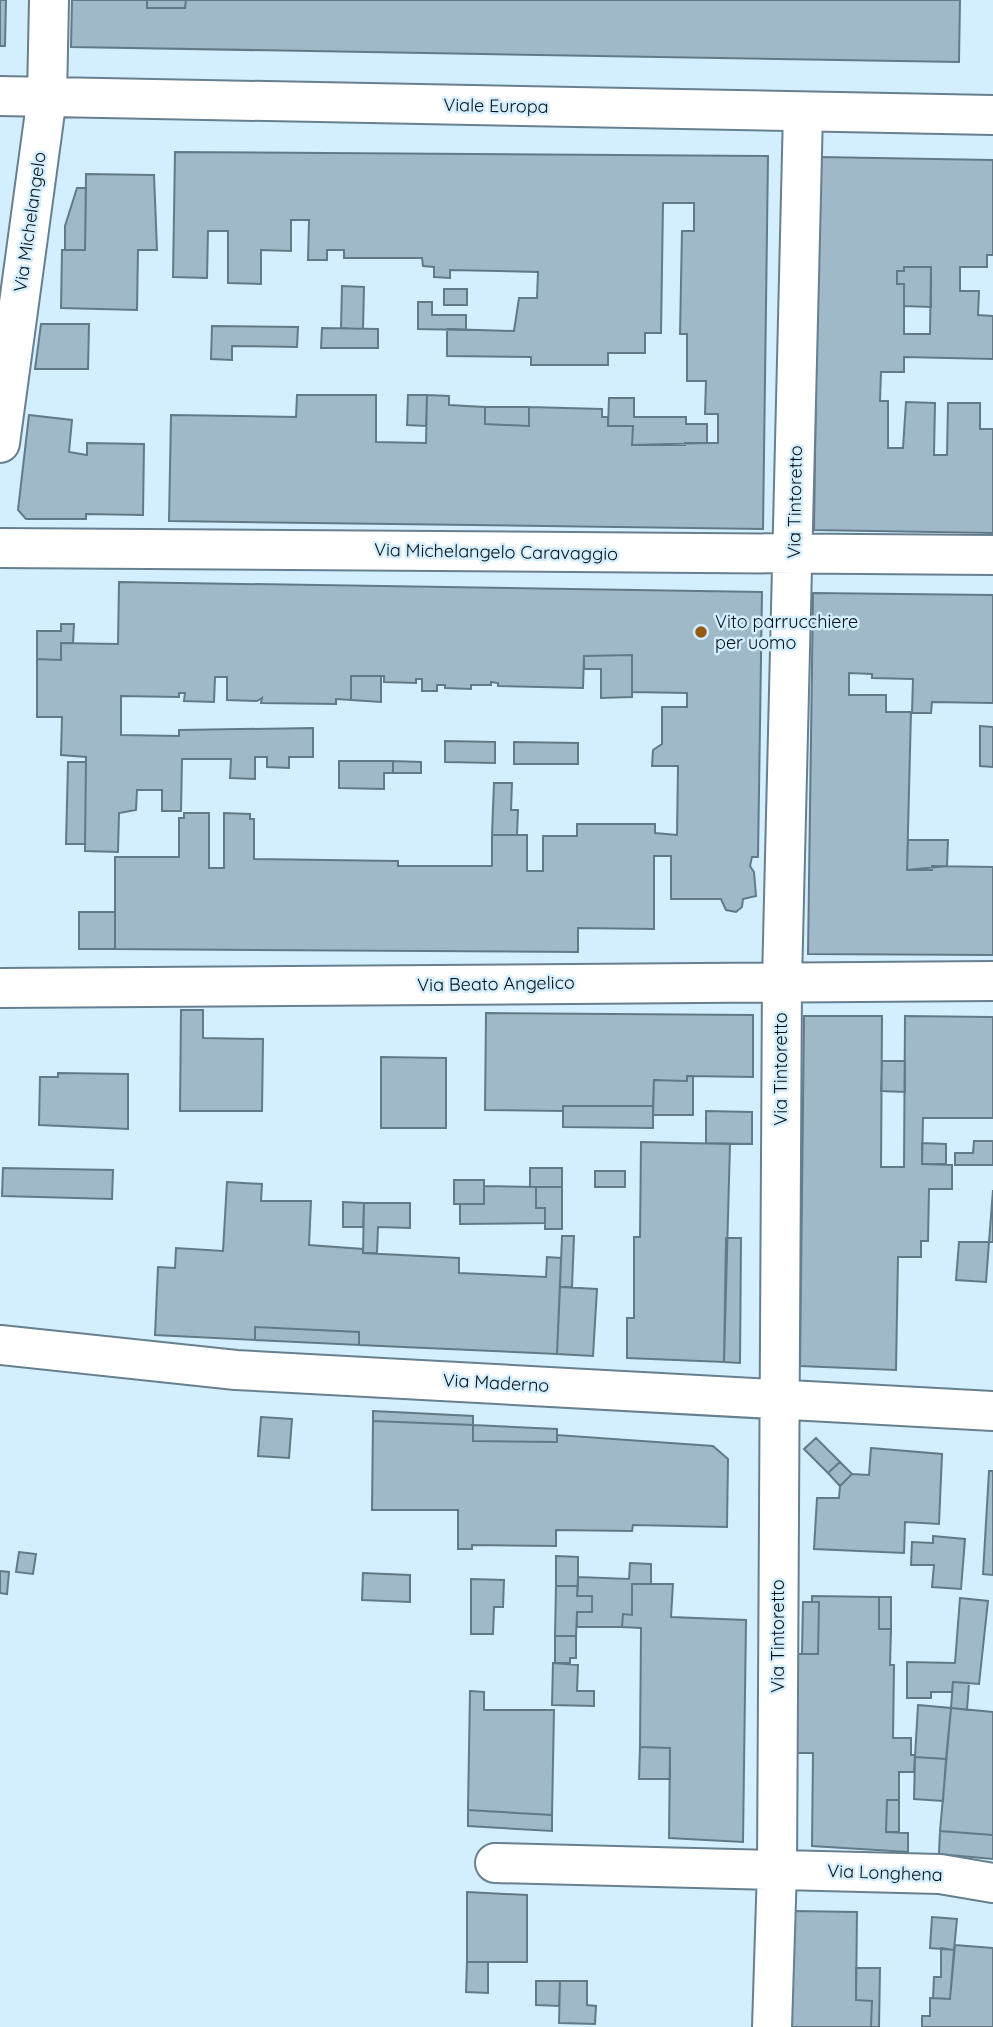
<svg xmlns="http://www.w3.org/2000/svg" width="993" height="2027" font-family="Quicksand,sans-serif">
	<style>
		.building { fill: #9fb9c8; stroke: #627a88; stroke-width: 2; fill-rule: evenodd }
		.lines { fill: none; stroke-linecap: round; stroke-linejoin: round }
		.minor-casing { stroke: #677f8e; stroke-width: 42 }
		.minor { stroke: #fff; stroke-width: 38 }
		.poi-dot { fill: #945b17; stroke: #d3eefe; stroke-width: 2.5 }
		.labels { text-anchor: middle; stroke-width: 5; stroke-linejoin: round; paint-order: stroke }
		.street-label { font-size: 18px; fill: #060f14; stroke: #d3eefe }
		.poi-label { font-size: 18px; fill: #060f14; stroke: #d3eefe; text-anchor: start }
	</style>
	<rect width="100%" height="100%" fill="#d3eefe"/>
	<path class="building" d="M 0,0 L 6,0 L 5,46 L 0,46 Z
		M 72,0 L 147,0 L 147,8 L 185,8 L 186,0 L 960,0 L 959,62 L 71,47 Z
		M 147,0 L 186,0 L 185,8 L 147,8 Z
		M 175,152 L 768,156 L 763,529 L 169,521 L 171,415 L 296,417 L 297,395 L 376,395 L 376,442 L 426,443 L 427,395 L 449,396 L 449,405 L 485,407 L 485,424 L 529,426 L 529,407 L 602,409 L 602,417 L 608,417 L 608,426 L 633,426 L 632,445 L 685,445 L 685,443 L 718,443 L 718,414 L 705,414 L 706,381 L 687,381 L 687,334 L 680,334 L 682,231 L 694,231 L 694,203 L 663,203 L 661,333 L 645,333 L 645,353 L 608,353 L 608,365 L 531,365 L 531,357 L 447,356 L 447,329 L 514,331 L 519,298 L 537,298 L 538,272 L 450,270 L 450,278 L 434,277 L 434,267 L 423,266 L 422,258 L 344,258 L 344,250 L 327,250 L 327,260 L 308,260 L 309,220 L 291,220 L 291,251 L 261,250 L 261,284 L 228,283 L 228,231 L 208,231 L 207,278 L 173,277 Z
		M 819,157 L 993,160 L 993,255 L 987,255 L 987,267 L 960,267 L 960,291 L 979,291 L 978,315 L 993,316 L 993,359 L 904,357 L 904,372 L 881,372 L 880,401 L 888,401 L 888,448 L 903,448 L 906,402 L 935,403 L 934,455 L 947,455 L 948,403 L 980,403 L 980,429 L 993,429 L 993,533 L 814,530 ZM 904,267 L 931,267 L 930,334 L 904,334 L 904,284 L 897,284 L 897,271 L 904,271 Z
		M 86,174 L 154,175 L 157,250 L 138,250 L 137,310 L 61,308 L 62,250 L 85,250 Z
		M 77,188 L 86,188 L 85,250 L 65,250 L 65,226 Z
		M 904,267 L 931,267 L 931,307 L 904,306 L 904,284 L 897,284 L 897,271 L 904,271 Z
		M 342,286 L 364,287 L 363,329 L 341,328 Z
		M 444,289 L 467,289 L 467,305 L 444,305 Z
		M 418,302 L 432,302 L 432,315 L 466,315 L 466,330 L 418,329 Z
		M 41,324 L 89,324 L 88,369 L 35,369 Z
		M 212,326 L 298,327 L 297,347 L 232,346 L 232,360 L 211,359 Z
		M 322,328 L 378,329 L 378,348 L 321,348 Z
		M 408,395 L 427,395 L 426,426 L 407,425 Z
		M 609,398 L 634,398 L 634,417 L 686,417 L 686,424 L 707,424 L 707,443 L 632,445 L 633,426 L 608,426 Z
		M 485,407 L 529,407 L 529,426 L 485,424 Z
		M 29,415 L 72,420 L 69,452 L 87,455 L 87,443 L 144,444 L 143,515 L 86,514 L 86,519 L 26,519 L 18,510 Z
		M 119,582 L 762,592 L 758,857 L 752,857 L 750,866 L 754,872 L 756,896 L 743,899 L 742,907 L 736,912 L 726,910 L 721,899 L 671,899 L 671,856 L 654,856 L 654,929 L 578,928 L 578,952 L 115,949 L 115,857 L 179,857 L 179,818 L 184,818 L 184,813 L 209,813 L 209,868 L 224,868 L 224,813 L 250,814 L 250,819 L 254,819 L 254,859 L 398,861 L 398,866 L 492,866 L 492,835 L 527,835 L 527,871 L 543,871 L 543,836 L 577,836 L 577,824 L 655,824 L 655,833 L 677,835 L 678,766 L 652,766 L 653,750 L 662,744 L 662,707 L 687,707 L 687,693 L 632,692 L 632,655 L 584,656 L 583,688 L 498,686 L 498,683 L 491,682 L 491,685 L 471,685 L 471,689 L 445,688 L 445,685 L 437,685 L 437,691 L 422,691 L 422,679 L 416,679 L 416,683 L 384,682 L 384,676 L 351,676 L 351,700 L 336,699 L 336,704 L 261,703 L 262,698 L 257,701 L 227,700 L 227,677 L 215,677 L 214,702 L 184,701 L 185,693 L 179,693 L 179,697 L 121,696 L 121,735 L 179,736 L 179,730 L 313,728 L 313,757 L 289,757 L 289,768 L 267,767 L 267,757 L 255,757 L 255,779 L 230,778 L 231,759 L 182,759 L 181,811 L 162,811 L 162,790 L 137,790 L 136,810 L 119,813 L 118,852 L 85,851 L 86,757 L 61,755 L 62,717 L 37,717 L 37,659 L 61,660 L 61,643 L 118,644 Z
		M 813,593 L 993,595 L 993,703 L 932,702 L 931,713 L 912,713 L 913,679 L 872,678 L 872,674 L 849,673 L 849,695 L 886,695 L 886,712 L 911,712 L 907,870 L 932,870 L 932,866 L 993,867 L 993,955 L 808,954 Z
		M 61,624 L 74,624 L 73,643 L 61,643 L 61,660 L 37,659 L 37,631 L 61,631 Z
		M 632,655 L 632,697 L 601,698 L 601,669 L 584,669 L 584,656 Z
		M 351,676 L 381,676 L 381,702 L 351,700 Z
		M 980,726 L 993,727 L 993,767 L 980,766 Z
		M 445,741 L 495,742 L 495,763 L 445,762 Z
		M 514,742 L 578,743 L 578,764 L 514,764 Z
		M 339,761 L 393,761 L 393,773 L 384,773 L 384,789 L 339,788 Z
		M 393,761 L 421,762 L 421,773 L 393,773 Z
		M 68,762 L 86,762 L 85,844 L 66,844 Z
		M 494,783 L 512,783 L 511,810 L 518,810 L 517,835 L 492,835 Z
		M 908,840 L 948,840 L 947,866 L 907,870 Z
		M 79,912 L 115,912 L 115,949 L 79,949 Z
		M 181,1010 L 203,1010 L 203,1038 L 263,1039 L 262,1111 L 180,1111 Z
		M 486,1013 L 753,1015 L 753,1077 L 687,1076 L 687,1081 L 654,1080 L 653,1106 L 563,1106 L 563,1111 L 485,1110 Z
		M 804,1016 L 882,1016 L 881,1167 L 904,1167 L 905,1016 L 993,1017 L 993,1118 L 923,1118 L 922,1164 L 952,1165 L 952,1189 L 929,1189 L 928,1241 L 921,1241 L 921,1257 L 898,1257 L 896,1370 L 800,1366 Z
		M 381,1057 L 446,1058 L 446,1128 L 381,1128 Z
		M 882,1061 L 905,1061 L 905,1092 L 881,1091 Z
		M 58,1073 L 128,1074 L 128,1129 L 39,1125 L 40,1077 L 58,1077 Z
		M 687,1076 L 693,1076 L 693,1115 L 653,1115 L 654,1080 L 687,1081 Z
		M 563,1106 L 653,1106 L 653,1128 L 563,1127 Z
		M 706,1111 L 752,1112 L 752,1144 L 706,1143 Z
		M 974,1141 L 993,1141 L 993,1165 L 955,1165 L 955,1153 L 973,1153 Z
		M 641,1142 L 730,1144 L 724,1362 L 627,1358 L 627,1318 L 634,1318 L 634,1237 L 640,1237 Z
		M 922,1143 L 946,1144 L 946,1164 L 922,1164 Z
		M 3,1168 L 113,1170 L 112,1199 L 2,1196 Z
		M 530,1168 L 562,1168 L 562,1187 L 530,1187 Z
		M 595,1171 L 625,1171 L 625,1187 L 595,1187 Z
		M 454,1180 L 484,1180 L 484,1204 L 454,1204 Z
		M 227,1182 L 262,1184 L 261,1201 L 311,1201 L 309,1245 L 363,1249 L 363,1253 L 459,1258 L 459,1273 L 546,1277 L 547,1257 L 561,1258 L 557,1354 L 359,1345 L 359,1332 L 255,1327 L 255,1340 L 155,1335 L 158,1267 L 175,1268 L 176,1248 L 223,1251 Z
		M 484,1186 L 536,1187 L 536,1208 L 545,1208 L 545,1223 L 460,1224 L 460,1204 L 484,1204 Z
		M 536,1187 L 562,1187 L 562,1229 L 545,1229 L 545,1208 L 536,1208 Z
		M 993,1190 L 993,1242 L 989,1242 Z
		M 343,1202 L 364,1203 L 363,1227 L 343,1227 Z
		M 364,1203 L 410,1203 L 410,1228 L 378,1227 L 377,1253 L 363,1253 Z
		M 562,1236 L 574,1236 L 572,1287 L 560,1287 Z
		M 726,1238 L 741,1238 L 740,1363 L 724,1362 Z
		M 959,1242 L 989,1242 L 986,1282 L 956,1280 Z
		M 560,1287 L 597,1289 L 593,1356 L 557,1354 Z
		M 255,1327 L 359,1332 L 359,1345 L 255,1340 Z
		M 373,1411 L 473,1416 L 473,1425 L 373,1421 Z
		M 261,1417 L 292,1419 L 289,1458 L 258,1456 Z
		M 373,1421 L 473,1425 L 473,1441 L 557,1442 L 557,1435 L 713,1446 L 728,1459 L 727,1527 L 633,1525 L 632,1531 L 556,1530 L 556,1546 L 472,1545 L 472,1549 L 458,1549 L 458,1510 L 372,1510 Z
		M 473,1425 L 557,1429 L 557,1442 L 473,1441 Z
		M 816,1438 L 840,1462 L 828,1473 L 804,1449 Z
		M 871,1448 L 942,1454 L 939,1524 L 905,1522 L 904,1553 L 814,1549 L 817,1498 L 839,1498 L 840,1486 L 852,1474 L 869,1475 Z
		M 840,1462 L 852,1474 L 840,1486 L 828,1473 Z
		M 989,1471 L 993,1471 L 993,1575 L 983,1574 Z
		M 933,1536 L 965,1539 L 961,1589 L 932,1587 L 934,1565 L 911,1565 L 912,1542 L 933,1543 Z
		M 19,1552 L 36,1554 L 33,1574 L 16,1572 Z
		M 556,1556 L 578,1557 L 578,1586 L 556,1586 Z
		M 630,1563 L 651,1564 L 651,1584 L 632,1584 L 632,1615 L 623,1614 L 622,1627 L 577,1627 L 577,1612 L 592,1612 L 592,1596 L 577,1596 L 578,1577 L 629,1579 Z
		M 0,1571 L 9,1572 L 7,1594 L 0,1593 Z
		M 363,1573 L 410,1575 L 410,1602 L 362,1600 Z
		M 471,1579 L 504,1580 L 503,1607 L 494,1607 L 493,1634 L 471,1634 Z
		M 632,1584 L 673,1584 L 671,1617 L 746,1620 L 743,1842 L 669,1838 L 670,1748 L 640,1747 L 641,1628 L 622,1627 L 623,1614 L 632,1615 Z
		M 556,1586 L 578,1586 L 577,1596 L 592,1596 L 592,1612 L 577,1612 L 576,1636 L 555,1636 Z
		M 812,1596 L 879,1597 L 879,1629 L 891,1629 L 890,1665 L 894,1665 L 893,1738 L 911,1738 L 911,1755 L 915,1755 L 914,1772 L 899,1772 L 899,1800 L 887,1800 L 886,1832 L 908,1833 L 908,1852 L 812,1846 L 813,1753 L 795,1753 L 796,1654 L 818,1654 L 819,1602 L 812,1602 Z
		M 879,1597 L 891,1597 L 891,1629 L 879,1629 Z
		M 960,1598 L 988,1601 L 979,1684 L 953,1682 L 952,1692 L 931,1692 L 931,1698 L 907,1698 L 907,1662 L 955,1663 Z
		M 803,1602 L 819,1602 L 818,1654 L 802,1654 Z
		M 555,1636 L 576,1636 L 576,1658 L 570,1658 L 570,1663 L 555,1663 Z
		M 553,1663 L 578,1665 L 577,1691 L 594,1691 L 594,1706 L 552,1705 Z
		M 953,1682 L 969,1683 L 967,1710 L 951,1708 Z
		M 470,1691 L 484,1692 L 484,1710 L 554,1710 L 552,1815 L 468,1810 Z
		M 918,1705 L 951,1708 L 946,1759 L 915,1757 Z
		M 951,1708 L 993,1712 L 993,1835 L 940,1831 Z
		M 640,1747 L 670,1748 L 670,1779 L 639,1779 Z
		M 915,1757 L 946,1759 L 943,1801 L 914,1799 Z
		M 887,1800 L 899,1800 L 899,1832 L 886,1832 Z
		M 468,1810 L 552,1815 L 552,1831 L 468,1826 Z
		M 940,1831 L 993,1835 L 993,1859 L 939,1854 Z
		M 467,1892 L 527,1895 L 527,1962 L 467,1962 Z
		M 793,1911 L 857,1912 L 856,2000 L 872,2001 L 871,2027 L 792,2027 Z
		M 932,1917 L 957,1919 L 954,1950 L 930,1948 Z
		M 955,1945 L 993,1948 L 993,2027 L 922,2027 L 922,2016 L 930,2016 L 930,1998 L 950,1999 Z
		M 941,1948 L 954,1950 L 950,1999 L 933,1998 L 934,1977 L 941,1977 Z
		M 467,1962 L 488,1962 L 488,1993 L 466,1992 Z
		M 856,1968 L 880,1968 L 879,2027 L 871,2027 L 872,2001 L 856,2000 Z
		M 536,1981 L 560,1981 L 559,2006 L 536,2005 Z
		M 560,1981 L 587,1981 L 587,2005 L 596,2006 L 595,2024 L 559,2023 Z"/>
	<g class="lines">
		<g class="minor-casing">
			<path id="minor" d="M 0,96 L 993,115
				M 0,443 L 47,97 L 49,0
				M 0,548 L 993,555
				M 0,988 L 993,981
				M 0,1345 L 236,1370 L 993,1411
				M 495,1863 L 940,1874 L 993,1883
				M 772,2027 L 777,1869 L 782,981 L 803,112"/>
		</g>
		<use href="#minor" class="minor"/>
	</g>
	<circle class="poi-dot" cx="701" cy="632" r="7"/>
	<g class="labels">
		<g class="street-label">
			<text transform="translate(496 106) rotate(1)" y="6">Viale Europa</text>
			<text transform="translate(30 222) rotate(-82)" y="6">Via Michelangelo</text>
			<text transform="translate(795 502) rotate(-89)" y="6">Via Tintoretto</text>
			<text transform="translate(496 552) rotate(1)" y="6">Via Michelangelo Caravaggio</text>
			<text transform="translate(496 984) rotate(-1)" y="6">Via Beato Angelico</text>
			<text transform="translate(781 1069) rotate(-90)" y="6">Via Tintoretto</text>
			<text transform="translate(496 1383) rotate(3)" y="6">Via Maderno</text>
			<text transform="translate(778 1636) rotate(-90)" y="6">Via Tintoretto</text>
			<text transform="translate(885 1873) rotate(2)" y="6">Via Longhena</text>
		</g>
		<g class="poi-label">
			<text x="715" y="628">Vito parrucchiere<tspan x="715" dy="21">per uomo</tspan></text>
		</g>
	</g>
</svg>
